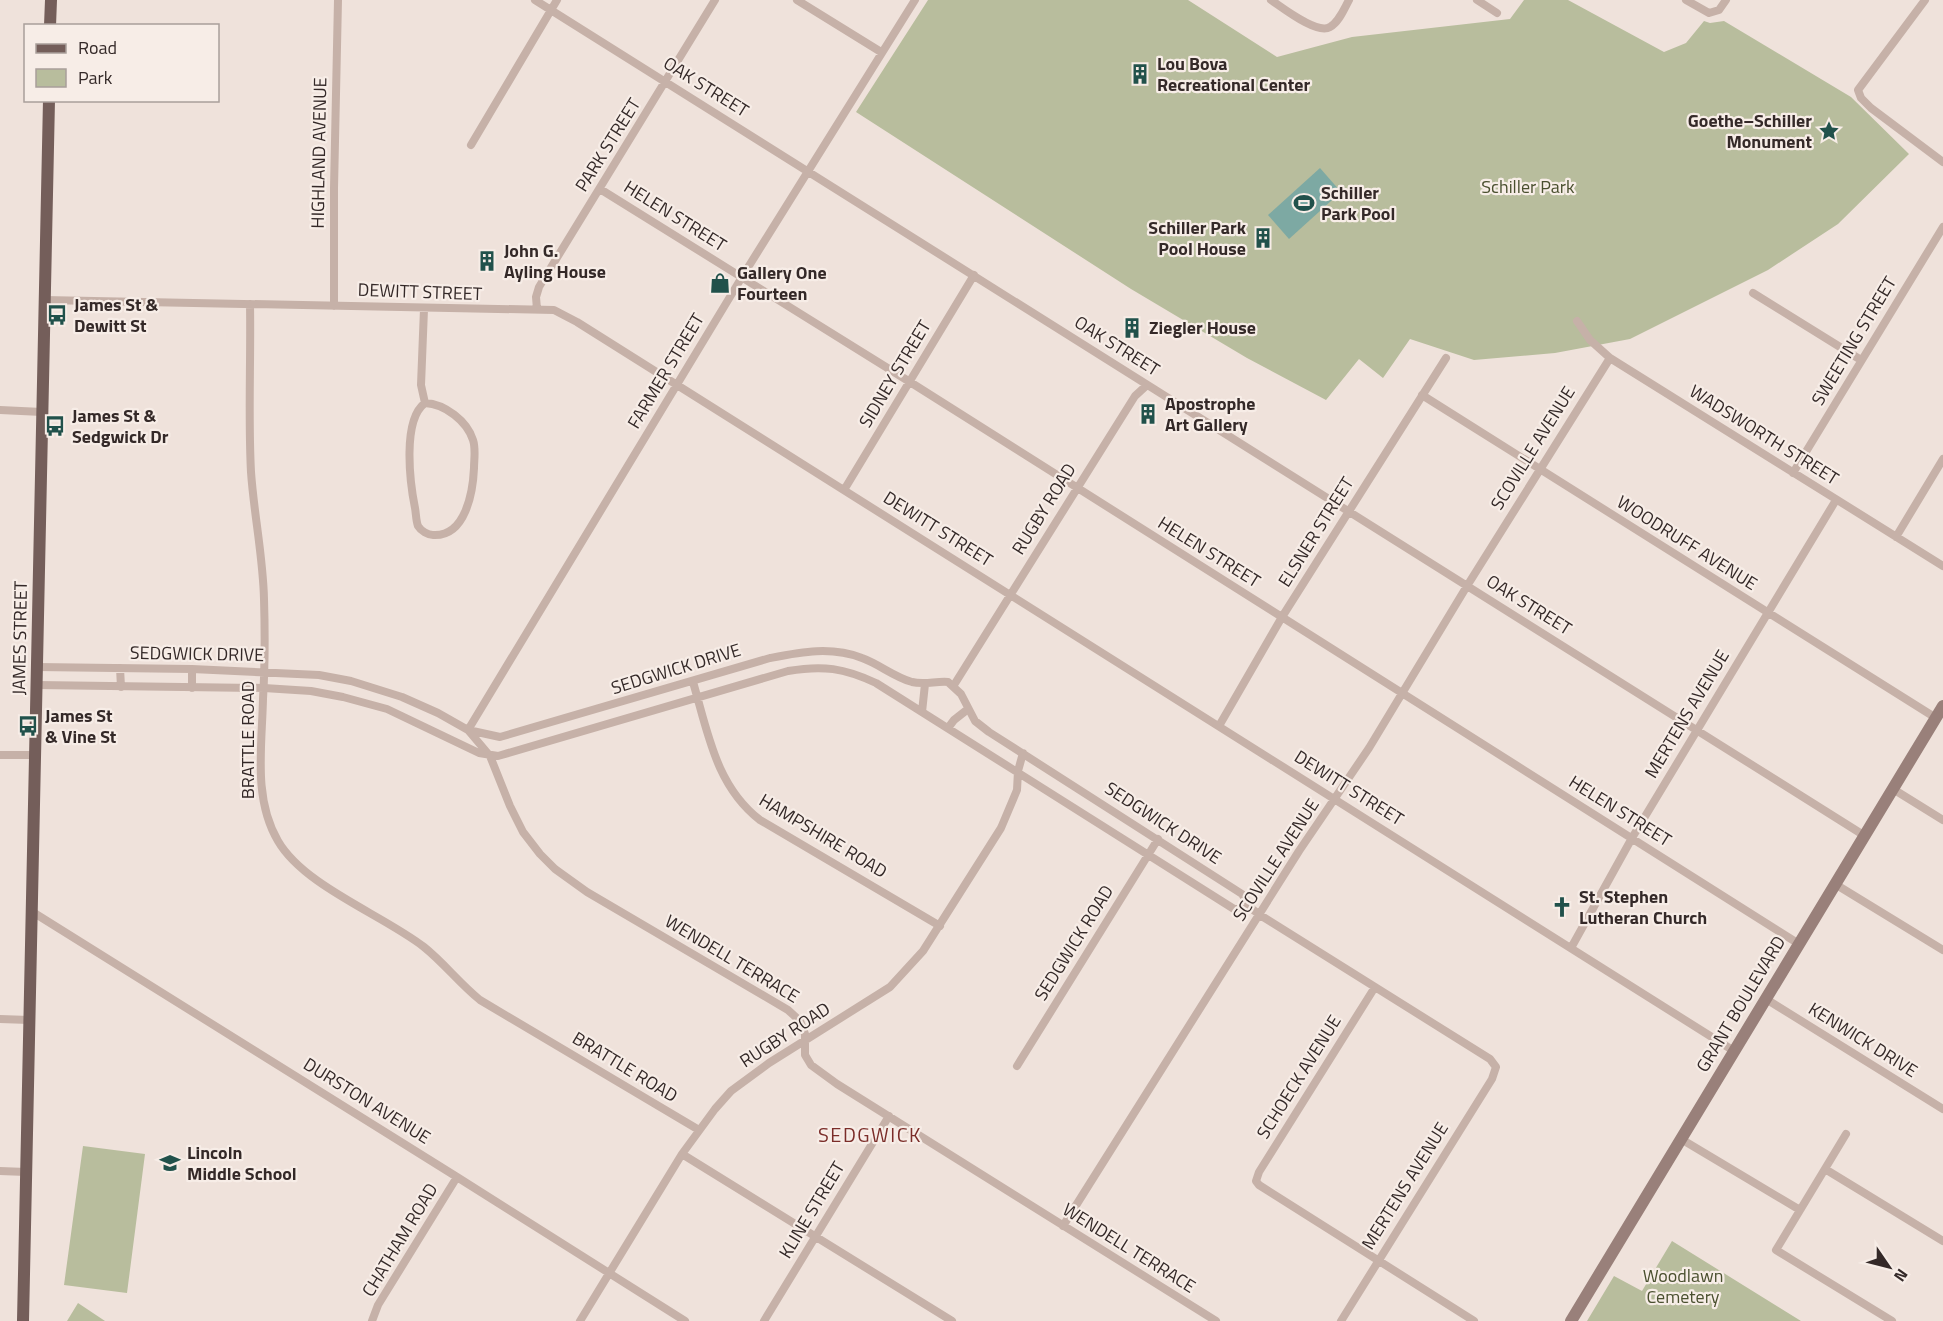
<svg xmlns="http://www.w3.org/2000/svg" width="1943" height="1321" font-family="'Titillium Web',sans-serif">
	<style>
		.green { fill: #b8bd9d }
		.water { fill: #7da9a3 }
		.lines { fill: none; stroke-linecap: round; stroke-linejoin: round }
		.street { stroke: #c6b1a8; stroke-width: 8 }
		.secondary { stroke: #99807a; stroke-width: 12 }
		.primary { stroke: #745e5a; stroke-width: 12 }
		.labels { text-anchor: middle; stroke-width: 4.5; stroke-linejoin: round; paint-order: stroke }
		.poi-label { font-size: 18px; font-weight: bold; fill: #342928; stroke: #f7ede7; text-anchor: start }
		.street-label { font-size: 18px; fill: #342928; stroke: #f7ede7 }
		.park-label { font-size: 18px; fill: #494f2e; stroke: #f7ede7 }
		.neighbourhood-label { font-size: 20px; letter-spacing: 1.5px; fill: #7b2d29; stroke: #f7ede7 }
	</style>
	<rect width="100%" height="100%" fill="#efe2db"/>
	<path class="green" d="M 928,0 L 1188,0 L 1277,57 L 1352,37 L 1510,19 L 1524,0 L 1568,0 L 1664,52 L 1686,43 L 1704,21 L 1710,23 L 1724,21 L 1851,97 L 1909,154 L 1838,224 L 1768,270 L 1630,339 L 1555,353 L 1474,360 L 1410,339 L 1383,378 L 1359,359 L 1326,400 L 1247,358 L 1131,289 L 856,112 Z
		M 83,1146 L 145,1154 L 127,1293 L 64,1285 Z
		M 1672,1241 L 1801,1321 L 1587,1321 L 1614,1276 L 1642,1291 Z
		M 78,1303 L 105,1321 L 67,1321 Z"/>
	<path class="water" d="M 1320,168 L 1341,192 L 1289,239 L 1268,215 Z"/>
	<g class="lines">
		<path class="street" d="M 535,0 L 1865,836
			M 797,0 L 881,52
			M 915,0 L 742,277 L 468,730 L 490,756 L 510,806 L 523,832 L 540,854 L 555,869 L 587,892 L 788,1010 L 800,1021 L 805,1034 L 805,1055 L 811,1065 L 837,1084 L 1216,1321
			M 1271,0 C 1283,8 1317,35 1330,27 C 1339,22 1344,9 1349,0
			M 1477,0 L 1497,13
			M 1686,0 L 1709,13 L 1719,10 L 1726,0
			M 1925,0 L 1858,90 L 1861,98 L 1871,108 L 1943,162
			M 471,145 L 557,0
			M 600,189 L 910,382 L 1799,944
			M 1753,293 L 1861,360
			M 44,300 L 554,310 L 577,322 L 1734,1051
			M 250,304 C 251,360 248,416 251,472 C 254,515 263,556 264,599 C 265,632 265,666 263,699 C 262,746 253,799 278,841 C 304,886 383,915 424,947 C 444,963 460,984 480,1000 L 699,1130
			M 334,306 L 334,188 L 338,0
			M 424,309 L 421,385 L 425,403 C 402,420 410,483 415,508 C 416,513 416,521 418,526 C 421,531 428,535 433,535 C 466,537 473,491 474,468 C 474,459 476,449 473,440 C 467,421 445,404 425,403
			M 537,309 L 536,297 L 539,287 L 715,0
			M 1577,321 L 1590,340 L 1610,358 L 1943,566
			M 1422,395 L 1936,718
			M 0,410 L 42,412
			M 1793,473 L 1943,227
			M 844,490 L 974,275
			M 1896,537 L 1943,459
			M 37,667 L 192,669 L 319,675 L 351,681 L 402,697 L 438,713 L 468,730 L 500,737 L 770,658 C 801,652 831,646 862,658 C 879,664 894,677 912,682 C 924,685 936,681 948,682 L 961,694 L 975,721 L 989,732 L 1242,894 L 1252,909 L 1260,915 L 1490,1059 L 1496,1067 L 1492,1079 L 1341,1321
			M 120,668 L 121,687
			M 693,682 C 708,733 716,786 760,820 L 940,926
			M 37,685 L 264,688 L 311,691 L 343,697 L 387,709 L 479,753 L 498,756 L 788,671 C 823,665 844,668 876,683 L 1234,909 L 1252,909
			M 954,685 L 1135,396 L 1147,385
			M 192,688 L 192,669
			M 922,712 L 925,684
			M 1219,726 L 1282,617 L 1446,358
			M 948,728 L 954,720 L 968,709
			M 0,755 L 35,755
			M 1893,789 L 1943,820
			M 1835,884 L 1943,950
			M 31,911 L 457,1177 L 685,1321
			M 1571,948 L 1632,838 L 1836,500
			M 1375,987 L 1259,1172 L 1256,1181 L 1259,1185 L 1474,1321
			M 1766,999 L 1943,1109
			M 0,1019 L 29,1020
			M 1017,1066 L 1158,839
			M 1846,1134 L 1776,1250 L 1892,1321
			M 1681,1139 L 1800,1210
			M 682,1154 L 952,1321
			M 1825,1169 L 1943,1241
			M 0,1171 L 26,1172
			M 1063,1226 L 1299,851 L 1369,748 L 1467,586 L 1610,358
			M 372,1321 L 378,1305 L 457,1177
			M 580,1321 L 682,1154 L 715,1109 L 731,1091 L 769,1063 L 890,987 L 923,951 L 1001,828 L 1017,790 L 1018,771 L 1023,753
			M 764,1321 L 889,1116"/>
		<path class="secondary" d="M 1571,1321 L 1943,706"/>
		<path class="primary" d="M 50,26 L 51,0
			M 23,1321 L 49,100"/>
	</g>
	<defs>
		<g id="building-bare" transform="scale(1.62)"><path d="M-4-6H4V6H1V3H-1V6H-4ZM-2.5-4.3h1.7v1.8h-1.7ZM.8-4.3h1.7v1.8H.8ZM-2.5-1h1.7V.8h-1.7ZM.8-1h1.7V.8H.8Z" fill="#21514b" stroke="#f7ede7" stroke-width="2.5" paint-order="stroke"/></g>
		<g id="sight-bare" transform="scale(1.62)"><path d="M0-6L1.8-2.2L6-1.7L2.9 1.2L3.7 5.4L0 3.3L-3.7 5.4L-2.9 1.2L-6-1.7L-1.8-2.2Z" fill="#21514b" stroke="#f7ede7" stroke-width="2.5" paint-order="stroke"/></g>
		<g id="stadium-bare" transform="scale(1.62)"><path d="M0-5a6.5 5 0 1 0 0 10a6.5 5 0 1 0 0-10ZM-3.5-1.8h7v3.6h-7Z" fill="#21514b" stroke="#f7ede7" stroke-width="2.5" paint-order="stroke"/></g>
		<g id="shop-bare" transform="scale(1.62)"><path d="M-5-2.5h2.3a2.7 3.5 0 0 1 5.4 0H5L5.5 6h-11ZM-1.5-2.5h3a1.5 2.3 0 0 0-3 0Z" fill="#21514b" stroke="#f7ede7" stroke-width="2.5" paint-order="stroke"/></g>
		<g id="bus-bare" transform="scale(1.62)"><path d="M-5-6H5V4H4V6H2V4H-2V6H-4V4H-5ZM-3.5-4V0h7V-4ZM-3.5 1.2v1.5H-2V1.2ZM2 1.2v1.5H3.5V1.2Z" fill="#21514b" stroke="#f7ede7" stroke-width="2.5" paint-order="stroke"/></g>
		<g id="church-bare" transform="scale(1.62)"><path d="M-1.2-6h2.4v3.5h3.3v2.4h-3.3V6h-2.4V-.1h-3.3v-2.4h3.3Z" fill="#21514b" stroke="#f7ede7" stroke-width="2.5" paint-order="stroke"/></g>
		<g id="school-bare" transform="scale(1.62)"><path d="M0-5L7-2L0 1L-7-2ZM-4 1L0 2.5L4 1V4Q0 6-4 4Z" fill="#21514b" stroke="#f7ede7" stroke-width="2.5" paint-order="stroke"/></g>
	</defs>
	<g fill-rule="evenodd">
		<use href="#building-bare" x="1140" y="74"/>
		<use href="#sight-bare" x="1829" y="131"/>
		<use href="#stadium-bare" x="1304" y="203"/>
		<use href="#building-bare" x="1263" y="238"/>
		<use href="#building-bare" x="487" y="261"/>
		<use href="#shop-bare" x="720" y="283"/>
		<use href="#bus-bare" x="57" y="315"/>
		<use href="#building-bare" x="1132" y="328"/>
		<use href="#building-bare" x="1148" y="414"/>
		<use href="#bus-bare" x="55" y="426"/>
		<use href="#bus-bare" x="28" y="726"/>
		<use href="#church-bare" x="1562" y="907"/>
		<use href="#school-bare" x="170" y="1163"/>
	</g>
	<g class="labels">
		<g class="poi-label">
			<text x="1157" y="70">Lou Bova<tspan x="1157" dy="21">Recreational Center</tspan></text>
			<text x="1812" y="127" text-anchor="end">Goethe–Schiller<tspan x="1812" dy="21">Monument</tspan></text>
			<text x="1321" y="199">Schiller<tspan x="1321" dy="21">Park Pool</tspan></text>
			<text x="1246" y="234" text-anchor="end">Schiller Park<tspan x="1246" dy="21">Pool House</tspan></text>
			<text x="504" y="257">John G.<tspan x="504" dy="21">Ayling House</tspan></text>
			<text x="737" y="279">Gallery One<tspan x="737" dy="21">Fourteen</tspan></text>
			<text x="74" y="311">James St &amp;<tspan x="74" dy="21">Dewitt St</tspan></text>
			<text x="1149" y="334">Ziegler House</text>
			<text x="1165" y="410">Apostrophe<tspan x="1165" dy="21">Art Gallery</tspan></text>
			<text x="72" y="422">James St &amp;<tspan x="72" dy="21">Sedgwick Dr</tspan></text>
			<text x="45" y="722">James St<tspan x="45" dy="21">&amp; Vine St</tspan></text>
			<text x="1579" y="903">St. Stephen<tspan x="1579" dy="21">Lutheran Church</tspan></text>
			<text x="187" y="1159">Lincoln<tspan x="187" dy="21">Middle School</tspan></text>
		</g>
		<g class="street-label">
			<text transform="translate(706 87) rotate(32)" y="6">OAK STREET</text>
			<text transform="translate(608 145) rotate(-58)" y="6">PARK STREET</text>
			<text transform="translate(319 153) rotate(-89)" y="6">HIGHLAND AVENUE</text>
			<text transform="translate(675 216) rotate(32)" y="6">HELEN STREET</text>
			<text transform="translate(420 292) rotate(2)" y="6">DEWITT STREET</text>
			<text transform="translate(1854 341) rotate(-59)" y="6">SWEETING STREET</text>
			<text transform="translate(1117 346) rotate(32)" y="6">OAK STREET</text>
			<text transform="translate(666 371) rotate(-59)" y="6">FARMER STREET</text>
			<text transform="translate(895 374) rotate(-59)" y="6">SIDNEY STREET</text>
			<text transform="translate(1764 435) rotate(32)" y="6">WADSWORTH STREET</text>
			<text transform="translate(1533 448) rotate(-58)" y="6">SCOVILLE AVENUE</text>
			<text transform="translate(1044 509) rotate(-58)" y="6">RUGBY ROAD</text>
			<text transform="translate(938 529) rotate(32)" y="6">DEWITT STREET</text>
			<text transform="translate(1316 532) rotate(-58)" y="6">ELSNER STREET</text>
			<text transform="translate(1687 543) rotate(32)" y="6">WOODRUFF AVENUE</text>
			<text transform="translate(1209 552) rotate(32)" y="6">HELEN STREET</text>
			<text transform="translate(1529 605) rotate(32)" y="6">OAK STREET</text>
			<text transform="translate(20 638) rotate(-89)" y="6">JAMES STREET</text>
			<text transform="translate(197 654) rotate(1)" y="6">SEDGWICK DRIVE</text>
			<text transform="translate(676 669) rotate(-17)" y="6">SEDGWICK DRIVE</text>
			<text transform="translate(1687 714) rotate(-59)" y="6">MERTENS AVENUE</text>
			<text transform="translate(248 740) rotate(-90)" y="6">BRATTLE ROAD</text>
			<text transform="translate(1349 788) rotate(32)" y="6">DEWITT STREET</text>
			<text transform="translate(1620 811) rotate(32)" y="6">HELEN STREET</text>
			<text transform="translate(1163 823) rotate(33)" y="6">SEDGWICK DRIVE</text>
			<text transform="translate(823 836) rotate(31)" y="6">HAMPSHIRE ROAD</text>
			<text transform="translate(1276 860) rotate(-57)" y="6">SCOVILLE AVENUE</text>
			<text transform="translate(1074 943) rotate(-58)" y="6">SEDGWICK ROAD</text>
			<text transform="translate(732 959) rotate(31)" y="6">WENDELL TERRACE</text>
			<text transform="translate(1741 1004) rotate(-59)" y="6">GRANT BOULEVARD</text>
			<text transform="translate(785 1035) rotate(-33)" y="6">RUGBY ROAD</text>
			<text transform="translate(1863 1040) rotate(32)" y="6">KENWICK DRIVE</text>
			<text transform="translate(625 1067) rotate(31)" y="6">BRATTLE ROAD</text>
			<text transform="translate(1299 1077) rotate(-58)" y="6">SCHOECK AVENUE</text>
			<text transform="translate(367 1101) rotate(32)" y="6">DURSTON AVENUE</text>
			<text transform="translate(1405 1186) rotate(-58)" y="6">MERTENS AVENUE</text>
			<text transform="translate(812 1210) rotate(-59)" y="6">KLINE STREET</text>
			<text transform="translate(400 1240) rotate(-59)" y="6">CHATHAM ROAD</text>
			<text transform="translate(1129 1248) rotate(32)" y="6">WENDELL TERRACE</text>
		</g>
		<g class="park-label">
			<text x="1528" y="193">Schiller Park</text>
			<text x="1683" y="1282">Woodlawn<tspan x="1683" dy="21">Cemetery</tspan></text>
		</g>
		<g class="neighbourhood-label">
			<text x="870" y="1142">SEDGWICK</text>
		</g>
	</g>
	<rect x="24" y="24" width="195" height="78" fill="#f7ede7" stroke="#a99f9b" stroke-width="1.5"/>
	<rect x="36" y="44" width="30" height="9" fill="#745e5a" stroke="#a99f9b" stroke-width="1.5"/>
	<text x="78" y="54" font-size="18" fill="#342928">Road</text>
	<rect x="36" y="69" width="30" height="18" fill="#b8bd9d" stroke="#a99f9b" stroke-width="1.5"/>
	<text x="78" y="84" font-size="18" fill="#342928">Park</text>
	<g transform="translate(1889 1267) rotate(125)" stroke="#f7ede7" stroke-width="4.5" paint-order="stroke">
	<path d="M0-4.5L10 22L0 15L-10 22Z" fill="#342928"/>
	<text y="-9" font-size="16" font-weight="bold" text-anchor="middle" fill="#342928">N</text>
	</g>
</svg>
